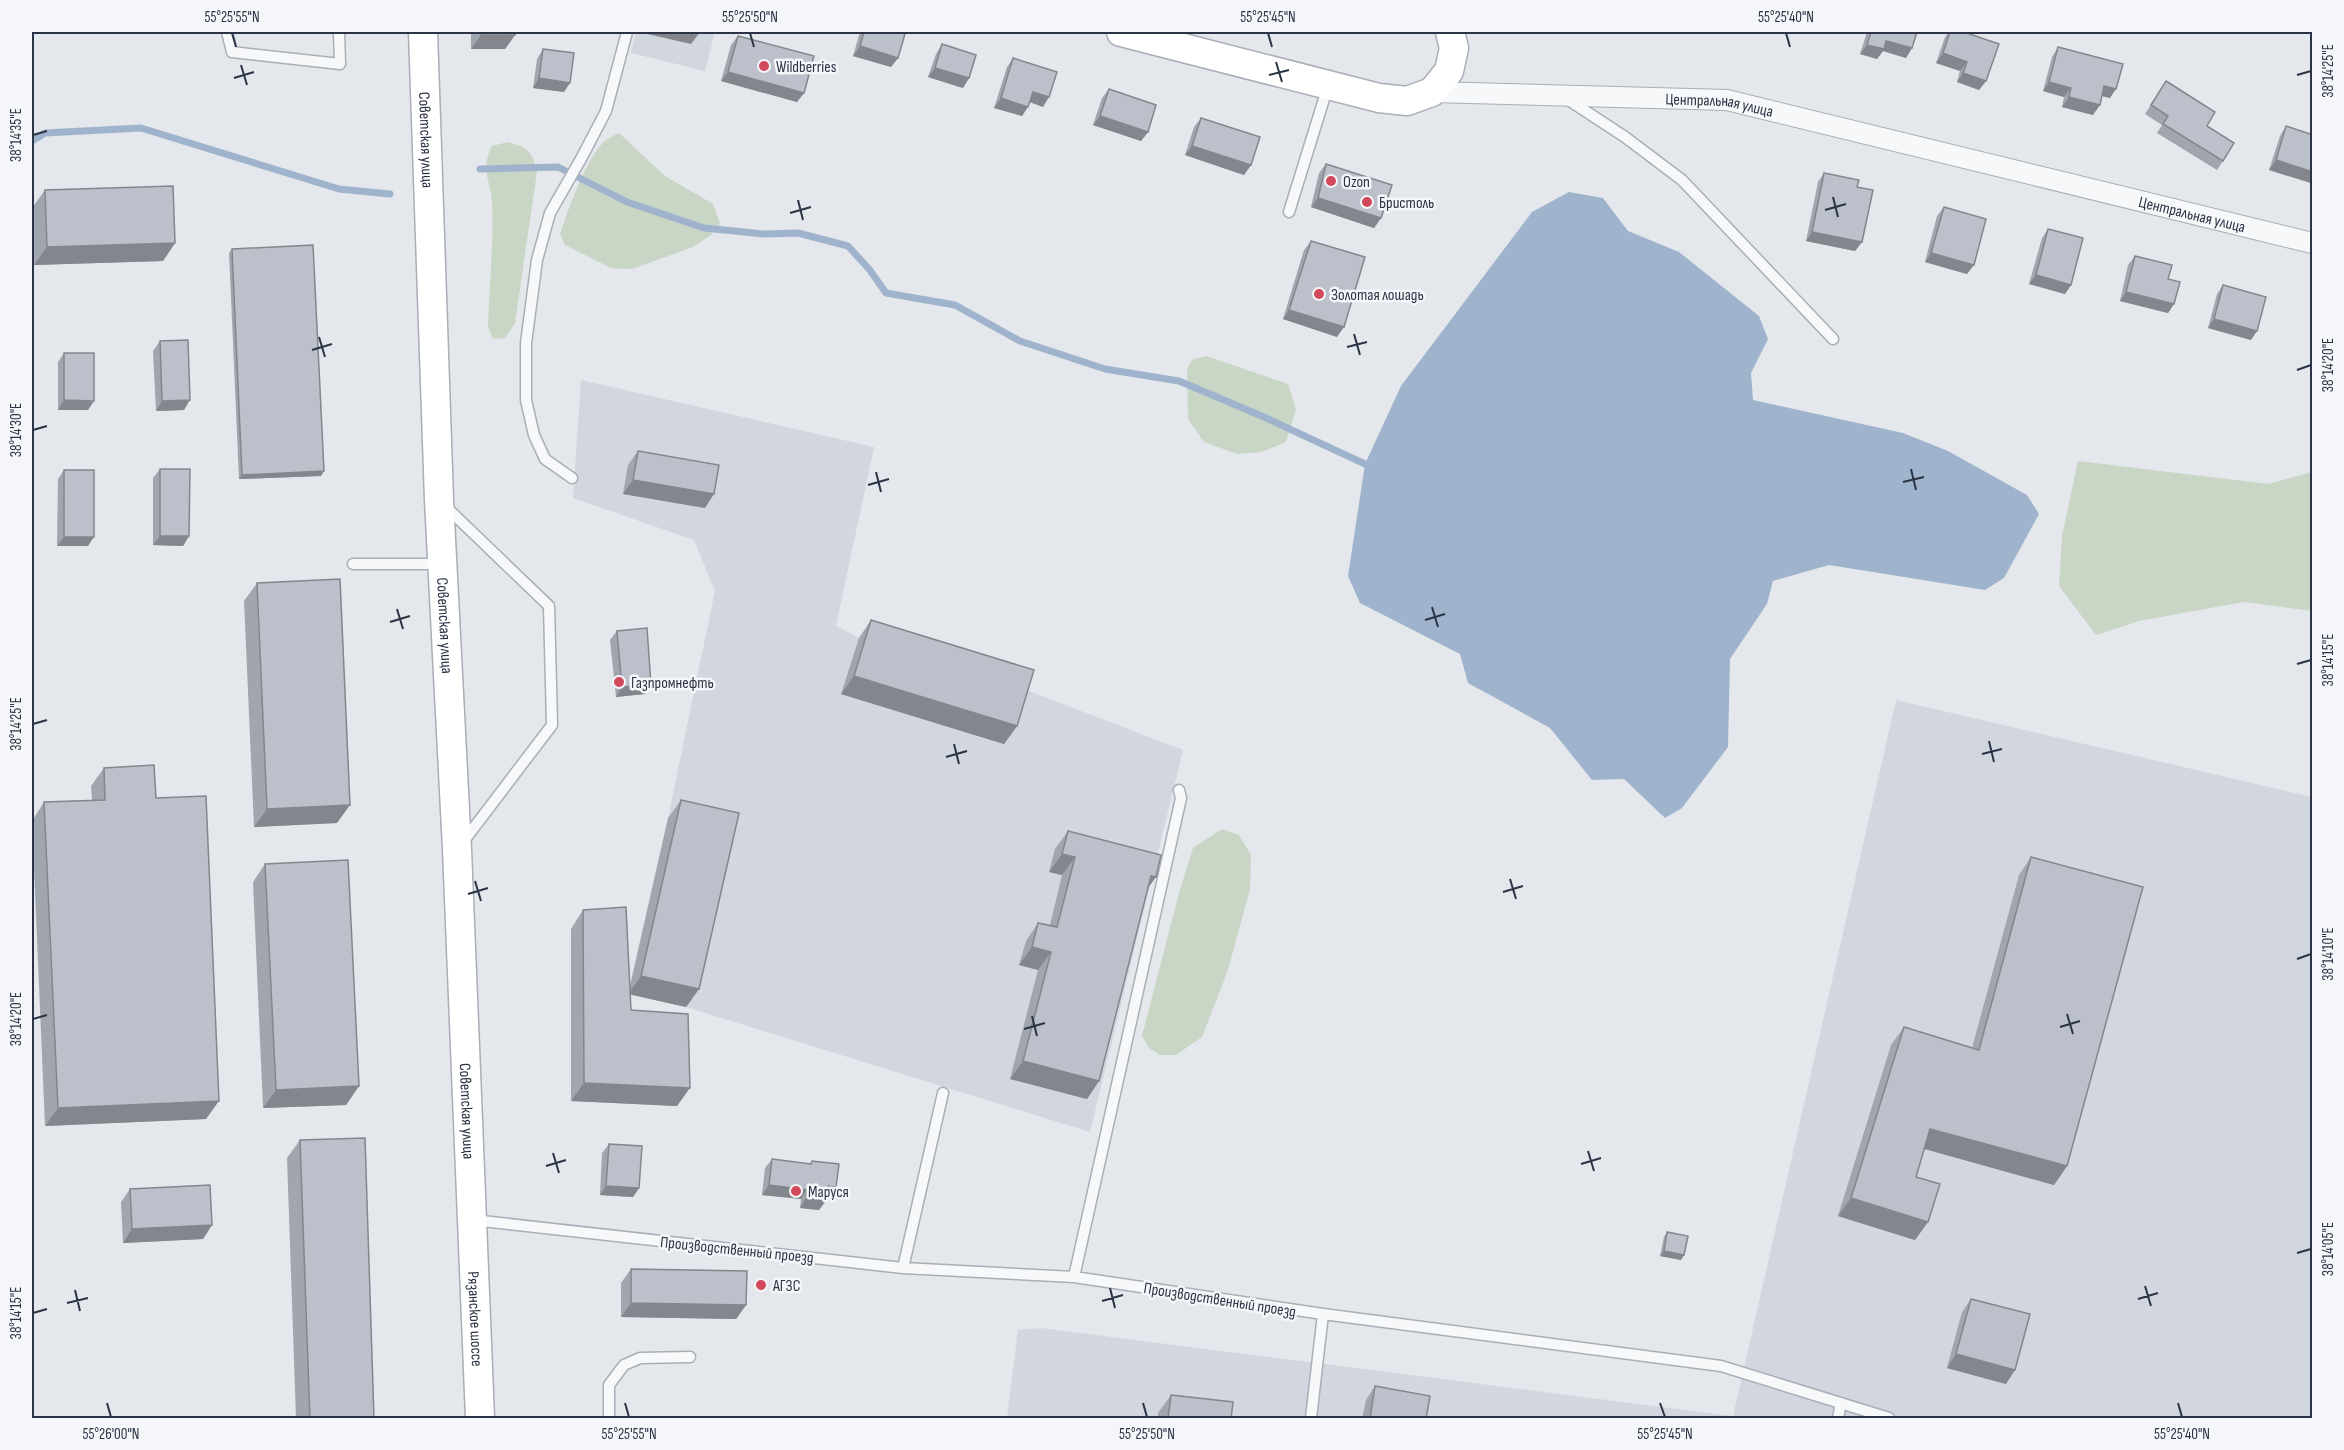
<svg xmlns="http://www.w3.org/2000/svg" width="2344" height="1450" font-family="'Sofia Sans Condensed',sans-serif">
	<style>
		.built { fill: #d2d6de }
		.green { fill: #c9d6c5 }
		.water { fill: #9fb4cc }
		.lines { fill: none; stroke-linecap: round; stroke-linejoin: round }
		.stream { stroke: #9fb4cc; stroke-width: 7 }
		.lane-casing { stroke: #a9aeb7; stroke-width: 13 }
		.street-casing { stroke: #a9aeb7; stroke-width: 22 }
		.secondary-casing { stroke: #a9aeb7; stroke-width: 31 }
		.lane { stroke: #f7f8fa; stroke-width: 10 }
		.street { stroke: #f7f8fa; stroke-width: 20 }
		.secondary { stroke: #fff; stroke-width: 28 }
		.wall { fill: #a1a5ae }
		.shaded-wall { fill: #83868d }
		.building { fill: #bbc0ca; stroke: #83868d; stroke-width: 1.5 }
		.ticks { fill: none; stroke: #2b3445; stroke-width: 2 }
		.poi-dot { fill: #d1495b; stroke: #f4f6f9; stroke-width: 2 }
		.labels { text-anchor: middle; stroke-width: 5; stroke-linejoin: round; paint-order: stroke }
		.poi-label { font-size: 16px; fill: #2b3445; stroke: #f4f6f9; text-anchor: start }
		.street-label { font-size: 16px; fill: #2b3445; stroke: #f4f6f9 }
		.neatline { fill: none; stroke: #2b3445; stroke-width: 2 }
		.ticks-label { font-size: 15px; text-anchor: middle; fill: #2b3445 }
	</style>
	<rect width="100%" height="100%" fill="#e4e7ec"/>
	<path class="built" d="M 636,32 L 715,32 L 705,71 L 631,53 Z
		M 581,380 L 874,447 L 836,626 L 859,638 L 1021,688 L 1183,750 L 1090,1132 L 686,1007 L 628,994 L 668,818 L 715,591 L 694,540 L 573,498 Z
		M 1896,700 L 2312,797 L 2312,1418 L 1007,1418 L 1018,1330 L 1041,1328 L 1733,1416 Z"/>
	<path class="green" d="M 619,133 L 665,176 L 713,204 L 720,224 L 711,235 L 693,247 L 632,269 L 611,268 L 565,245 L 560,234 C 568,210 587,155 606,140 C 610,137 615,135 619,133 Z
		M 508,142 C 529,148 532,151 537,172 L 515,323 L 505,338 L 493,339 L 488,327 C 489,287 494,245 492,205 C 492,180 479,173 492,146 Z
		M 1206,356 L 1288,384 L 1296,409 L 1286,442 L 1262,452 L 1237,454 L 1204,442 L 1188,419 L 1187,369 L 1192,360 Z
		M 2078,461 L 2268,484 L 2312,472 L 2312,611 L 2244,602 L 2139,621 L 2096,635 L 2059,586 L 2062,536 Z
		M 1222,829 L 1239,835 L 1251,855 L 1250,889 L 1228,970 L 1202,1037 L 1176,1055 L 1160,1055 L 1149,1048 L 1142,1036 L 1179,893 L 1193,848 Z"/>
	<path class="water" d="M 1569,192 L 1603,198 L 1628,231 L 1679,252 L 1759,316 L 1768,339 L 1751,373 L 1753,400 L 1903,433 L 1948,451 L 2027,495 L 2039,514 L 2004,578 L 1985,590 L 1829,565 L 1773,581 L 1767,604 L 1730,659 L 1728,747 L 1682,808 L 1665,818 L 1624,779 L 1592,780 L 1550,728 L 1468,683 L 1460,654 L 1360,603 L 1348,576 L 1365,464 L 1401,386 L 1532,212 Z"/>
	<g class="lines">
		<path class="stream" d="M 32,141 L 45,133 L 141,128 L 339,189 L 390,194
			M 480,169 L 558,167 L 627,202 L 704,228 L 765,234 L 798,233 L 848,246 L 869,269 L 886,293 L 955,305 L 1020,341 L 1105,369 L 1179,381 L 1264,417 L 1365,464"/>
		<g class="lane-casing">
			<path id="lane" d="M 227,32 L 232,52 L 340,64 L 339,32
				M 1567,99 L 1625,137 L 1682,180 L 1833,339
				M 1289,212 L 1328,86
				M 572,478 L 545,459 L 534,435 L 526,400 L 526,343 L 537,260 L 550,213 L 582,157 L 606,111 L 627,32
				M 445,506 L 549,606 L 552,725 L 463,842
				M 353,564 L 440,564
				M 473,1220 L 903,1268 L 1074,1277 L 1323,1314 L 1721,1366 L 1889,1418
				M 903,1268 L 943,1093
				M 1074,1277 L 1181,798 L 1179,790
				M 609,1418 L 609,1385 L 624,1365 L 640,1358 L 690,1357
				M 1311,1418 L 1323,1314
				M 1838,1418 L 1841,1403"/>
		</g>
		<g class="street-casing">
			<g id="street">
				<path id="s1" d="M 1432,92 L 1727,100 L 2312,243"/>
			</g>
		</g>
		<g class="secondary-casing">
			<g id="secondary">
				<path id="s2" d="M 423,32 L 439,500 L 457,849 L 480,1418"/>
				<path d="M 1121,32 L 1379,98 L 1407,101 L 1432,92 L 1449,71 L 1454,48 L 1450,32"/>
			</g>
		</g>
		<use href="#lane" class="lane"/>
		<use href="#street" class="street"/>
		<use href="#secondary" class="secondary"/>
	</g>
	<path class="wall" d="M 471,32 L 515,32 L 515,35 L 505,49 L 471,49 Z
		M 860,32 L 899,32 L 898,58 L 891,67 L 853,56 Z
		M 1867,32 L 1917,32 L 1912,48 L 1906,58 L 1883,51 L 1877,59 L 1860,54 Z
		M 1949,32 L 1964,32 L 1986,81 L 1979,90 L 1957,82 L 1960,71 L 1936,63 L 1945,37 Z
		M 738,36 L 804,93 L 797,102 L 721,81 L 731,45 Z
		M 942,44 L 969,78 L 963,88 L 928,77 L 936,54 Z
		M 2058,47 L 2110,98 L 2102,96 L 2093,115 L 2062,107 L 2064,97 L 2043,91 L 2052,57 Z
		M 543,49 L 564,92 L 533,88 L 537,59 Z
		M 1013,58 L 1043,107 L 1030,102 L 1022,116 L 994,108 L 1007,67 Z
		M 2166,81 L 2207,126 L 2223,161 L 2217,170 L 2157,133 L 2162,125 L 2145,114 Z
		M 1109,89 L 1148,132 L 1141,141 L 1093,125 L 1102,98 Z
		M 1201,118 L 1251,165 L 1244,175 L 1185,155 L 1194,127 Z
		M 2286,126 L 2313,135 L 2313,181 L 2311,183 L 2269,170 L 2280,136 Z
		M 1326,164 L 1381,218 L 1374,228 L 1311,207 L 1319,173 Z
		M 1824,173 L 1862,242 L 1855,251 L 1806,241 L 1818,182 Z
		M 45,190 L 175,243 L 163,261 L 34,265 L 32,208 Z
		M 1944,207 L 1967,274 L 1925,262 L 1937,216 Z
		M 2048,229 L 2071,285 L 2065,294 L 2029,284 L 2042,238 Z
		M 1311,241 L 1337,337 L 1283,319 L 1304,250 Z
		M 232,249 L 324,471 L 321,476 L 239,479 L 229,253 Z
		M 2135,256 L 2168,279 L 2174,304 L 2168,313 L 2120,301 L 2128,265 Z
		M 2223,285 L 2251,340 L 2208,328 L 2217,294 Z
		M 160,341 L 184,410 L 156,411 L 153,351 Z
		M 64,353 L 88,410 L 58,410 L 58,362 Z
		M 638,451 L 705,508 L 623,494 L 628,465 Z
		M 160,469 L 189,536 L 183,546 L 153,545 L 153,478 Z
		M 64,470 L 88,546 L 57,546 L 58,479 Z
		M 257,583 L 337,823 L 254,827 L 244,601 Z
		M 871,620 L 1017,726 L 1004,744 L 841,694 L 859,638 Z
		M 617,631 L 651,685 L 645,694 L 616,697 L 610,640 Z
		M 104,768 L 156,798 L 206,1119 L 45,1126 L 32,821 L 44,802 L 92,800 L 91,786 Z
		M 681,800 L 699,989 L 686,1007 L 630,994 L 631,1010 L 677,1106 L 571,1101 L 571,929 L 583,910 L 630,986 L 668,818 Z
		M 1068,831 L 1148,887 L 1099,1081 L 1087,1099 L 1010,1079 L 1038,970 L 1019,965 L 1026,941 L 1038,923 L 1050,925 L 1062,875 L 1049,872 L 1055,849 Z
		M 2031,857 L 2067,1166 L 2054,1185 L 1924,1149 L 1916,1177 L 1915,1240 L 1838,1216 L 1891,1045 L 1904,1027 L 1972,1048 L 2019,875 Z
		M 265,864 L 359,1086 L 346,1105 L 263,1108 L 253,882 Z
		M 300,1140 L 374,1419 L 296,1419 L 287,1158 Z
		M 609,1144 L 639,1188 L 633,1197 L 600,1195 L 602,1153 Z
		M 772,1159 L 810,1164 L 812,1161 L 830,1196 L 826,1196 L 819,1210 L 800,1208 L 801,1199 L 762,1195 L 765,1168 Z
		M 130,1189 L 212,1225 L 203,1239 L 123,1243 L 121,1202 Z
		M 1667,1232 L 1684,1255 L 1681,1260 L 1660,1256 L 1664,1237 Z
		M 631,1269 L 746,1305 L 736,1319 L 621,1317 L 621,1283 Z
		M 1971,1299 L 2006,1384 L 1947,1368 L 1962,1312 Z
		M 1375,1386 L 1426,1419 L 1362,1419 L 1366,1400 Z
		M 1171,1395 L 1231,1419 L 1158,1419 L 1158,1413 Z"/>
	<path class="shaded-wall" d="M 644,32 L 700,32 L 691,44 L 643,33 Z
		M 1793,32 L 1805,32 L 1803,34 Z
		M 481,35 L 515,35 L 505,49 L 471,49 Z
		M 1886,41 L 1912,48 L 1906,58 L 1883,51 L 1877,59 L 1860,54 L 1867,45 Z
		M 860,46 L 898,58 L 891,67 L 853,56 Z
		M 1943,53 L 1967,62 L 1960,71 L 1936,63 Z
		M 935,68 L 969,78 L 963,88 L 928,77 Z
		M 728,72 L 804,93 L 797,102 L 721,81 Z
		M 1963,73 L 1986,81 L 1979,90 L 1957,82 Z
		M 539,78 L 570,83 L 564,92 L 533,88 Z
		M 2049,82 L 2071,88 L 2064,97 L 2043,91 Z
		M 2104,86 L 2116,89 L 2110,98 L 2098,95 Z
		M 1033,92 L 1049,97 L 1043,107 L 1027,101 Z
		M 2069,97 L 2100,105 L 2093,115 L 2062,107 Z
		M 1001,98 L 1028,107 L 1022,116 L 994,108 Z
		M 1100,116 L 1148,132 L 1141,141 L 1093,125 Z
		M 1192,146 L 1251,165 L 1244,175 L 1185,155 Z
		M 2276,160 L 2313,172 L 2313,181 L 2311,183 L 2269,170 Z
		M 1318,198 L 1381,218 L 1374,228 L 1311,207 Z
		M 1812,232 L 1862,242 L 1855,251 L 1806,241 Z
		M 175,243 L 163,261 L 34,265 L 47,247 Z
		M 1931,253 L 1974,265 L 1967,274 L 1925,262 Z
		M 2036,275 L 2071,285 L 2065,294 L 2029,284 Z
		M 2126,292 L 2174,304 L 2168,313 L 2120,301 Z
		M 1289,310 L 1344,327 L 1337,337 L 1283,319 Z
		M 2214,319 L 2257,331 L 2251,340 L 2208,328 Z
		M 64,400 L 94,401 L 88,410 L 58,410 Z
		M 190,400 L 184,410 L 156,411 L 162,401 Z
		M 324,471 L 321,476 L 239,479 L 242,475 Z
		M 633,480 L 714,494 L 705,508 L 623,494 Z
		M 160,536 L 189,536 L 183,546 L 153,545 Z
		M 64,537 L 94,537 L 88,546 L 57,546 Z
		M 854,676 L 1017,726 L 1004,744 L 841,694 Z
		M 651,685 L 645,694 L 616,697 L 622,687 Z
		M 350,805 L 337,823 L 254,827 L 267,809 Z
		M 1062,854 L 1075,857 L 1062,875 L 1049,872 Z
		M 1151,876 L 1156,877 L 1143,895 Z
		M 1032,947 L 1051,952 L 1038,970 L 1019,965 Z
		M 641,976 L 699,989 L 686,1007 L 628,994 Z
		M 1023,1061 L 1099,1081 L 1087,1099 L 1010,1079 Z
		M 584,1083 L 690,1088 L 677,1106 L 571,1101 Z
		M 359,1086 L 346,1105 L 263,1108 L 276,1090 Z
		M 219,1101 L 206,1119 L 45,1126 L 58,1108 Z
		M 1930,1129 L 2067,1166 L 2054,1185 L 1918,1147 Z
		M 769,1185 L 807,1190 L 801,1199 L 762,1195 Z
		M 606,1186 L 639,1188 L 633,1197 L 600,1195 Z
		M 828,1186 L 836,1187 L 830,1196 L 821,1195 Z
		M 806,1198 L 826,1201 L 819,1210 L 800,1208 Z
		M 1851,1198 L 1928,1222 L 1915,1240 L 1838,1216 Z
		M 212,1225 L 203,1239 L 123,1243 L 132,1229 Z
		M 1664,1251 L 1684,1255 L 1681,1260 L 1660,1256 Z
		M 631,1303 L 746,1305 L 736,1319 L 621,1317 Z
		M 1956,1354 L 2015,1370 L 2006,1384 L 1947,1368 Z"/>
	<path class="building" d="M 481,32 L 515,32 L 515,35 L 481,35 Z
		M 864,32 L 899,32 L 905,34 L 898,58 L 860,46 Z
		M 1871,32 L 1917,32 L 1912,48 L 1886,41 L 1884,49 L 1867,45 Z
		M 1950,32 L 1964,32 L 1999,44 L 1986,81 L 1963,73 L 1967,62 L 1943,53 Z
		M 738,36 L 814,56 L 804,93 L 728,72 Z
		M 942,44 L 976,55 L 969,78 L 935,68 Z
		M 2058,47 L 2123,64 L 2116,89 L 2104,86 L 2100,105 L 2069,97 L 2071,88 L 2049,82 Z
		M 543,49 L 574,53 L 570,83 L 539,78 Z
		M 1013,58 L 1057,72 L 1049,97 L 1033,92 L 1028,107 L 1001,98 Z
		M 2166,81 L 2215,112 L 2207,126 L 2234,143 L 2223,161 L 2163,124 L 2168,116 L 2151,105 Z
		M 1109,89 L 1156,105 L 1148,132 L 1100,116 Z
		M 1201,118 L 1260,137 L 1251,165 L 1192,146 Z
		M 2286,126 L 2313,135 L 2313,172 L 2276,160 Z
		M 1326,164 L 1392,185 L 1381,218 L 1318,198 Z
		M 1824,173 L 1859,180 L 1857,187 L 1873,190 L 1862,242 L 1812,232 Z
		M 173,186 L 175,243 L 47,247 L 45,190 Z
		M 1944,207 L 1986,219 L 1974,265 L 1931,253 Z
		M 2048,229 L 2083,238 L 2071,285 L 2036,275 Z
		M 1311,241 L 1365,257 L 1344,327 L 1289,310 Z
		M 313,245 L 324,471 L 242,475 L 232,249 Z
		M 2135,256 L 2172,265 L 2168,279 L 2180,282 L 2174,304 L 2126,292 Z
		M 2223,285 L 2266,297 L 2257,331 L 2214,319 Z
		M 188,340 L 190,400 L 162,401 L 160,341 Z
		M 64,353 L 94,353 L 94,401 L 64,400 Z
		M 638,451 L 719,465 L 714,494 L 633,480 Z
		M 160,469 L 190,469 L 189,536 L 160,536 Z
		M 64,470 L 94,470 L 94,537 L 64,537 Z
		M 340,579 L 350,805 L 267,809 L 257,583 Z
		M 871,620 L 1034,670 L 1017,726 L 854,676 Z
		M 647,628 L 651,685 L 622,687 L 617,631 Z
		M 154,765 L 156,798 L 206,796 L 219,1101 L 58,1108 L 44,802 L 105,800 L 104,768 Z
		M 681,800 L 739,813 L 699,989 L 641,976 Z
		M 1068,831 L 1161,855 L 1156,877 L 1151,876 L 1099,1081 L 1023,1061 L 1051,952 L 1032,947 L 1038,923 L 1057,927 L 1075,857 L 1062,854 Z
		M 2031,857 L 2143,887 L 2067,1166 L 1930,1129 L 1916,1177 L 1940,1184 L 1928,1222 L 1851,1198 L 1904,1027 L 1979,1050 Z
		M 348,860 L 359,1086 L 276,1090 L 265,864 Z
		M 626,907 L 631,1010 L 688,1014 L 690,1088 L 584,1083 L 583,910 Z
		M 365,1138 L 374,1419 L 310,1419 L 300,1140 Z
		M 609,1144 L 642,1146 L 639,1188 L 606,1186 Z
		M 772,1159 L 811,1164 L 812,1161 L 839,1164 L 836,1187 L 828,1186 L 826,1201 L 806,1198 L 807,1190 L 769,1185 Z
		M 210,1185 L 212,1225 L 132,1229 L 130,1189 Z
		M 1667,1232 L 1688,1236 L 1684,1255 L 1664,1251 Z
		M 631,1269 L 747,1271 L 746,1305 L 631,1303 Z
		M 1971,1299 L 2030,1314 L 2015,1370 L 1956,1354 Z
		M 1375,1386 L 1430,1396 L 1426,1419 L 1370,1419 Z
		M 1171,1395 L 1233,1402 L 1231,1419 L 1168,1419 Z"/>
	<path class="ticks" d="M 232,33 L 236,47M 750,33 L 754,47M 1268,33 L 1272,47M 1786,33 L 1790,47M 1276,62 L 1282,82M 241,65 L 247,85M 1269,75 L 1289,70M 2297,75 L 2311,71M 234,78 L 254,72M 33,135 L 47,131M 1833,197 L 1838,217M 798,200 L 803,220M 1825,210 L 1846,204M 790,213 L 811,207M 1354,334 L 1360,355M 319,337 L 325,357M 1347,347 L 1367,342M 312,350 L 332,344M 2297,370 L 2311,365M 33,430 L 47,426M 1911,469 L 1916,490M 876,472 L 881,492M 1903,482 L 1924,477M 868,485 L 889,479M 1432,607 L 1438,627M 397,609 L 403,629M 1425,620 L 1445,614M 390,622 L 410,616M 2297,664 L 2311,660M 33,724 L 47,720M 1989,741 L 1994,762M 954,744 L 959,764M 1982,754 L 2002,749M 946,757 L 967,751M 1510,879 L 1516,899M 475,881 L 481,901M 1503,892 L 1523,886M 468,894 L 488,888M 2297,959 L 2311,954M 2067,1014 L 2073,1034M 1032,1016 L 1037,1036M 33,1019 L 47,1015M 2060,1027 L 2080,1021M 1024,1029 L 1045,1023M 1588,1151 L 1594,1171M 553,1153 L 559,1173M 1581,1164 L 1601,1158M 546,1166 L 566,1160M 2297,1253 L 2311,1249M 2145,1286 L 2151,1306M 1110,1288 L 1115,1308M 75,1290 L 80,1311M 2138,1299 L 2158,1293M 1102,1301 L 1123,1295M 67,1303 L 88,1298M 33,1313 L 47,1309M 107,1403 L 111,1417M 625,1403 L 629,1417M 1143,1403 L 1147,1417M 1660,1403 L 1665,1417M 2178,1403 L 2182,1417"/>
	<g class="poi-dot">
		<circle cx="764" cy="66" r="6"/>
		<circle cx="1331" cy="181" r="6"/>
		<circle cx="1367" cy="202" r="6"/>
		<circle cx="1319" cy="294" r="6"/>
		<circle cx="619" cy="682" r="6"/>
		<circle cx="796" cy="1191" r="6"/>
		<circle cx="761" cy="1285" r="6"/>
	</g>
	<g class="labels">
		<g class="poi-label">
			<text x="776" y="72">Wildberries</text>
			<text x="1343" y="187">Ozon</text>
			<text x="1379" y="208">Бристоль</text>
			<text x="1331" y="300">Золотая лошадь</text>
			<text x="631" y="688">Газпромнефть</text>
			<text x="808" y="1197">Маруся</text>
			<text x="773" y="1291">АГЗС</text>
		</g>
		<g class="street-label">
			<text dy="6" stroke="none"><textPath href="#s1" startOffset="288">Центральная улица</textPath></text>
			<text dy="6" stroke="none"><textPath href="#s2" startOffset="108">Советская улица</textPath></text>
			<text dy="6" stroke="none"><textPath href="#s1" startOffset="774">Центральная улица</textPath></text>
			<text dy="6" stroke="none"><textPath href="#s2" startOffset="594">Советская улица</textPath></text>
			<text dy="6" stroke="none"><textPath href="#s2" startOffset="1080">Советская улица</textPath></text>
			<text transform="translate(737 1249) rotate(6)" y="6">Производственный проезд</text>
			<text transform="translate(1220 1299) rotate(9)" y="6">Производственный проезд</text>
			<text dy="6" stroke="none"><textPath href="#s2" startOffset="1288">Рязанское шоссе</textPath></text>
		</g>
	</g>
	<rect width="2344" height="1450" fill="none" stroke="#f4f6f9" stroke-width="66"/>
	<rect x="33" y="33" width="2278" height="1384" class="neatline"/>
	<g class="ticks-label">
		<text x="232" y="22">55°25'55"N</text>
		<text x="750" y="22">55°25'50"N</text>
		<text x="1268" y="22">55°25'45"N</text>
		<text x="1786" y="22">55°25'40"N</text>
		<text transform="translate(2328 71) rotate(-90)" y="5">38°14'25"E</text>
		<text transform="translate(16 135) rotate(-90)" y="5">38°14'35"E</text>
		<text transform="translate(2328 365) rotate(-90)" y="5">38°14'20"E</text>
		<text transform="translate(16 430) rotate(-90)" y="5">38°14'30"E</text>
		<text transform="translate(2328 660) rotate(-90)" y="5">38°14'15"E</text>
		<text transform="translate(16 724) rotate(-90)" y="5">38°14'25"E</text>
		<text transform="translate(2328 954) rotate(-90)" y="5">38°14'10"E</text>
		<text transform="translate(16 1019) rotate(-90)" y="5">38°14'20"E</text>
		<text transform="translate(2328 1249) rotate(-90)" y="5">38°14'05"E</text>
		<text transform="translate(16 1313) rotate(-90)" y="5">38°14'15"E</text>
		<text x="111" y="1439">55°26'00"N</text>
		<text x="629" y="1439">55°25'55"N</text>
		<text x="1147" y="1439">55°25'50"N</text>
		<text x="1665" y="1439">55°25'45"N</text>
		<text x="2182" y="1439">55°25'40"N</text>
	</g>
</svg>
